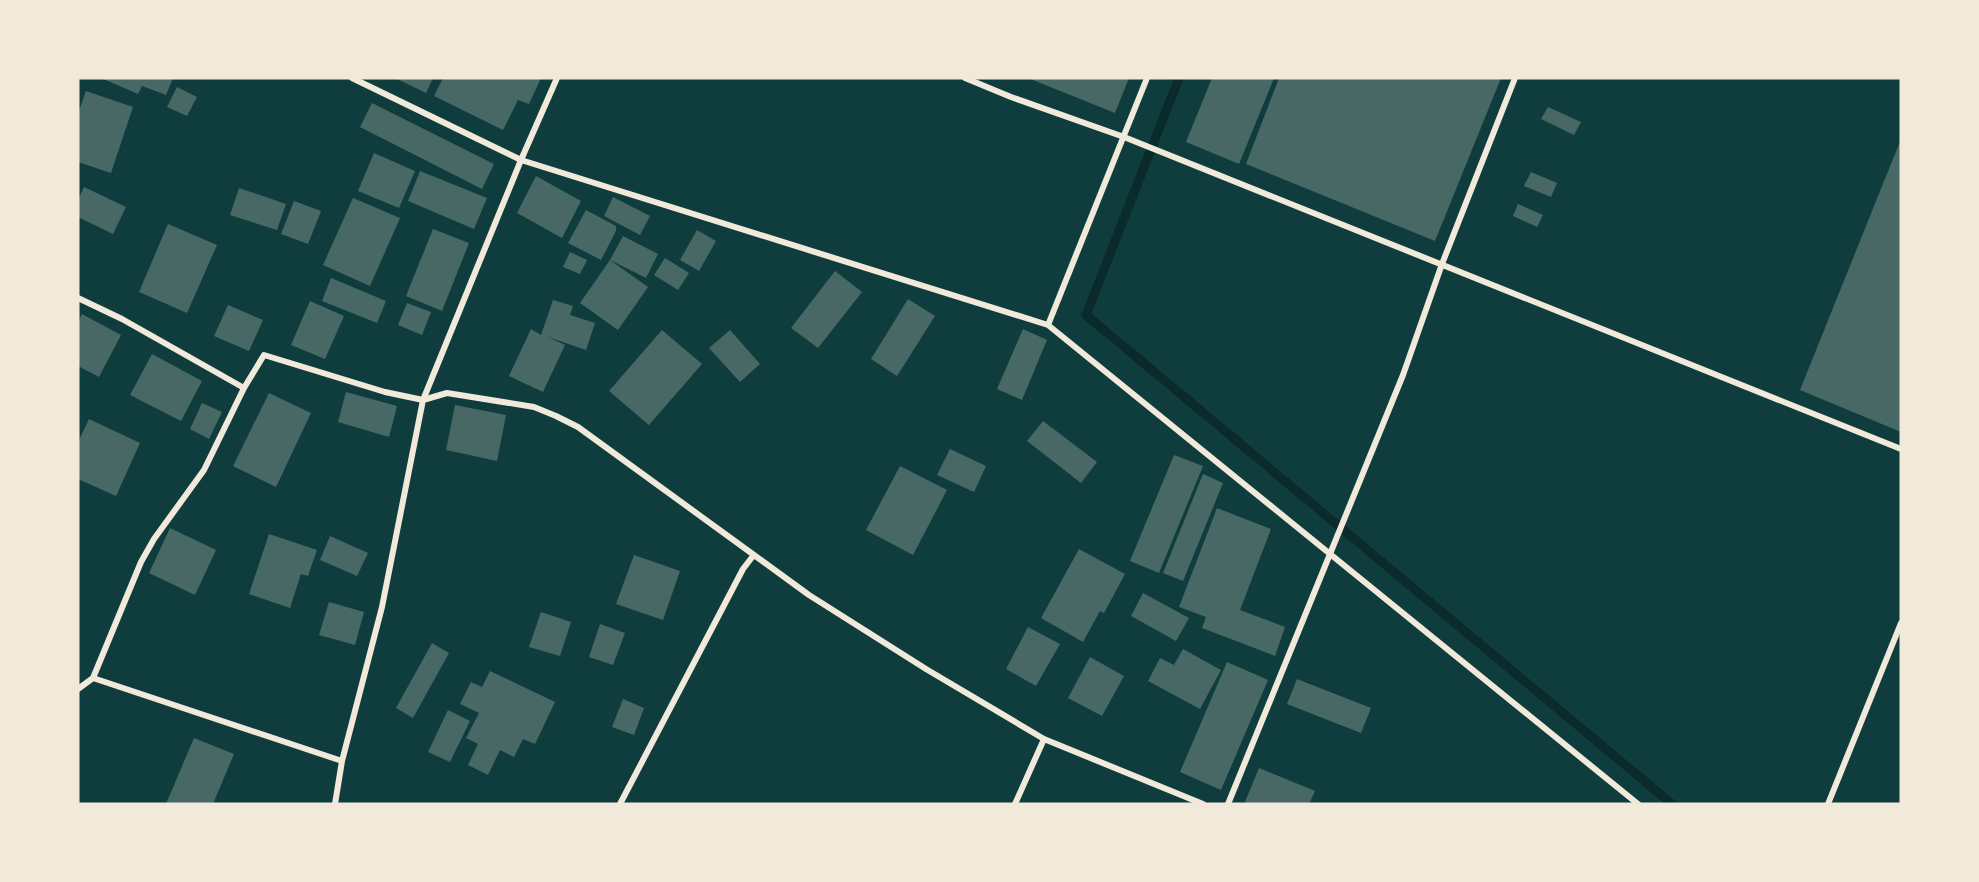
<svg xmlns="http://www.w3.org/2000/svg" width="1979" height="882" font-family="Jost,sans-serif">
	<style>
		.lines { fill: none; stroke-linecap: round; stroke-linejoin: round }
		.stream { stroke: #0a2a2b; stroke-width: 9 }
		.building { fill: #486865 }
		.minor { stroke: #f1e9da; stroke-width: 6 }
	</style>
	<rect width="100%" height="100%" fill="#0f3d3e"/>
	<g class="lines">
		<path class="stream" d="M 1179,78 L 1086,315 L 1672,804"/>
	</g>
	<path class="building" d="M 101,78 L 173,78 L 166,95 L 142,86 L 138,94 Z
		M 395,78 L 433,78 L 426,93 Z
		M 443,78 L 541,78 L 529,104 L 518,100 L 503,130 L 434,96 Z
		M 1028,78 L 1129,78 L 1115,113 Z
		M 1212,78 L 1274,78 L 1239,164 L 1186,142 Z
		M 1279,78 L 1501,78 L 1435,241 L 1246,164 Z
		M 177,87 L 197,97 L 187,116 L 167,107 Z
		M 86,91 L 133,107 L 111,173 L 78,162 L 78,113 Z
		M 372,103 L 494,164 L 482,189 L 360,127 Z
		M 1548,107 L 1581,122 L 1574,135 L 1541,119 Z
		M 1901,139 L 1901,432 L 1800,390 Z
		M 374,153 L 415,171 L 399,208 L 358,191 Z
		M 420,171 L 487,198 L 474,229 L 408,201 Z
		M 1531,172 L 1557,183 L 1551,197 L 1524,186 Z
		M 536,176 L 581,201 L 562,238 L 517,213 Z
		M 84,187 L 126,207 L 113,234 L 78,217 L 78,200 Z
		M 239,188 L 286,204 L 277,230 L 230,215 Z
		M 613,197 L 650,216 L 640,235 L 604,216 Z
		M 353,198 L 400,218 L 370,286 L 323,265 Z
		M 294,201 L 321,211 L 308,244 L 281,234 Z
		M 1518,204 L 1543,215 L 1537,227 L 1513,216 Z
		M 586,210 L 616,226 L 616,231 L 601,260 L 568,243 Z
		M 168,224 L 217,245 L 187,313 L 139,292 Z
		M 433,229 L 469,243 L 442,311 L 406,296 Z
		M 697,230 L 716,241 L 699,271 L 680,260 Z
		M 623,236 L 658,254 L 646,278 L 610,260 L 648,287 L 618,330 L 580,303 L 610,260 Z
		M 570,252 L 587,260 L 580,274 L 563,267 Z
		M 665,258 L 689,273 L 678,290 L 654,275 Z
		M 835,271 L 862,292 L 818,348 L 791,328 Z
		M 331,278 L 386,301 L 377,323 L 322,301 Z
		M 908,299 L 935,316 L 897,376 L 871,359 Z
		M 553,300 L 573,306 L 570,315 L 595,323 L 586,350 L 548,337 L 565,345 L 543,392 L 509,376 L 531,329 L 541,335 Z
		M 310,301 L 344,316 L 325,359 L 291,345 Z
		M 407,303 L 431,312 L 422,335 L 398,325 Z
		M 228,305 L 263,320 L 249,351 L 214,336 Z
		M 82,314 L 121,335 L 99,377 L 78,366 L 78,322 Z
		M 1023,329 L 1047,340 L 1022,400 L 997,389 Z
		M 662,330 L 702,364 L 649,425 L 609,391 Z
		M 730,330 L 760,364 L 740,382 L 709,348 Z
		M 152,354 L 202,381 L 181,421 L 130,395 Z
		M 346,392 L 397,406 L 389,437 L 338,422 Z
		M 269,393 L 311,413 L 276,487 L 233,466 Z
		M 202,403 L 222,412 L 209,439 L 190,429 Z
		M 455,405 L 506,415 L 497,461 L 446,450 Z
		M 89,419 L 140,443 L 116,496 L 78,479 L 78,442 Z
		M 1043,421 L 1097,462 L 1081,483 L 1027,441 Z
		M 950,449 L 986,466 L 974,492 L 937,475 Z
		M 1174,455 L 1203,466 L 1159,573 L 1130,561 Z
		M 900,466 L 947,490 L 913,555 L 866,530 Z
		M 1203,474 L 1223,483 L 1183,581 L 1163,573 Z
		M 1217,508 L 1271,529 L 1240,610 L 1285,627 L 1275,656 L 1202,628 L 1206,617 L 1179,607 Z
		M 170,528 L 216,550 L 195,595 L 149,573 Z
		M 269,534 L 317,550 L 308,576 L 301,574 L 290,608 L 249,594 Z
		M 330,536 L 368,553 L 357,576 L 320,560 Z
		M 1079,549 L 1125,574 L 1104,613 L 1100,611 L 1083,642 L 1041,618 Z
		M 634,555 L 680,571 L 663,620 L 616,604 Z
		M 1143,593 L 1189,618 L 1176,641 L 1131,616 Z
		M 329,602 L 364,612 L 355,645 L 319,635 Z
		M 541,612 L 571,622 L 560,656 L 529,647 Z
		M 600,624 L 625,633 L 613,665 L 589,657 Z
		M 1028,627 L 1060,644 L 1036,686 L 1006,669 Z
		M 432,643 L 449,653 L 413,718 L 396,708 Z
		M 1183,649 L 1221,670 L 1200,709 L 1148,681 L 1160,658 L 1174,665 Z
		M 1090,657 L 1124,676 L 1102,716 L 1068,698 Z
		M 1227,662 L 1268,680 L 1221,790 L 1180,772 Z
		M 490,671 L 555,702 L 535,744 L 523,739 L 514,757 L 500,750 L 488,775 L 468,765 L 478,744 L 466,738 L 479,713 L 460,704 L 471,682 L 482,687 Z
		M 1297,679 L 1371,708 L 1361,733 L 1287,704 Z
		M 623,699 L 644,708 L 634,735 L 612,727 Z
		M 448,710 L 470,721 L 450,762 L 428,752 Z
		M 194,738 L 234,754 L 213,804 L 166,804 Z
		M 1259,768 L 1315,791 L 1309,804 L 1251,804 L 1245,802 Z"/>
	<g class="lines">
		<path class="minor" d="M 352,78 L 521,160 L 1048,325 L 1638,804
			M 965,78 L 1011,97 L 1124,137 L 1901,449
			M 78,298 L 122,319 L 244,388
			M 1048,325 L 1147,78
			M 93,678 L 342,761 L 382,607 L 423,400 L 521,160 L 557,78
			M 78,689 L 93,678 L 141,562 L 154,539 L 204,470 L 244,388 L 264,355 L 385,392 L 423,400 L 447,393 L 534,407 L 556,416 L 578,427 L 809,595 L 926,669 L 1044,739
			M 335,804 L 342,761
			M 620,804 L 743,569 L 753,556
			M 1015,804 L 1044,739 L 1203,804
			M 1228,804 L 1403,375 L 1442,264 L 1515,78
			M 1828,804 L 1901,623"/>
	</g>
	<rect width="1979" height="882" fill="none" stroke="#f1e9da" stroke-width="159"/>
</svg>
